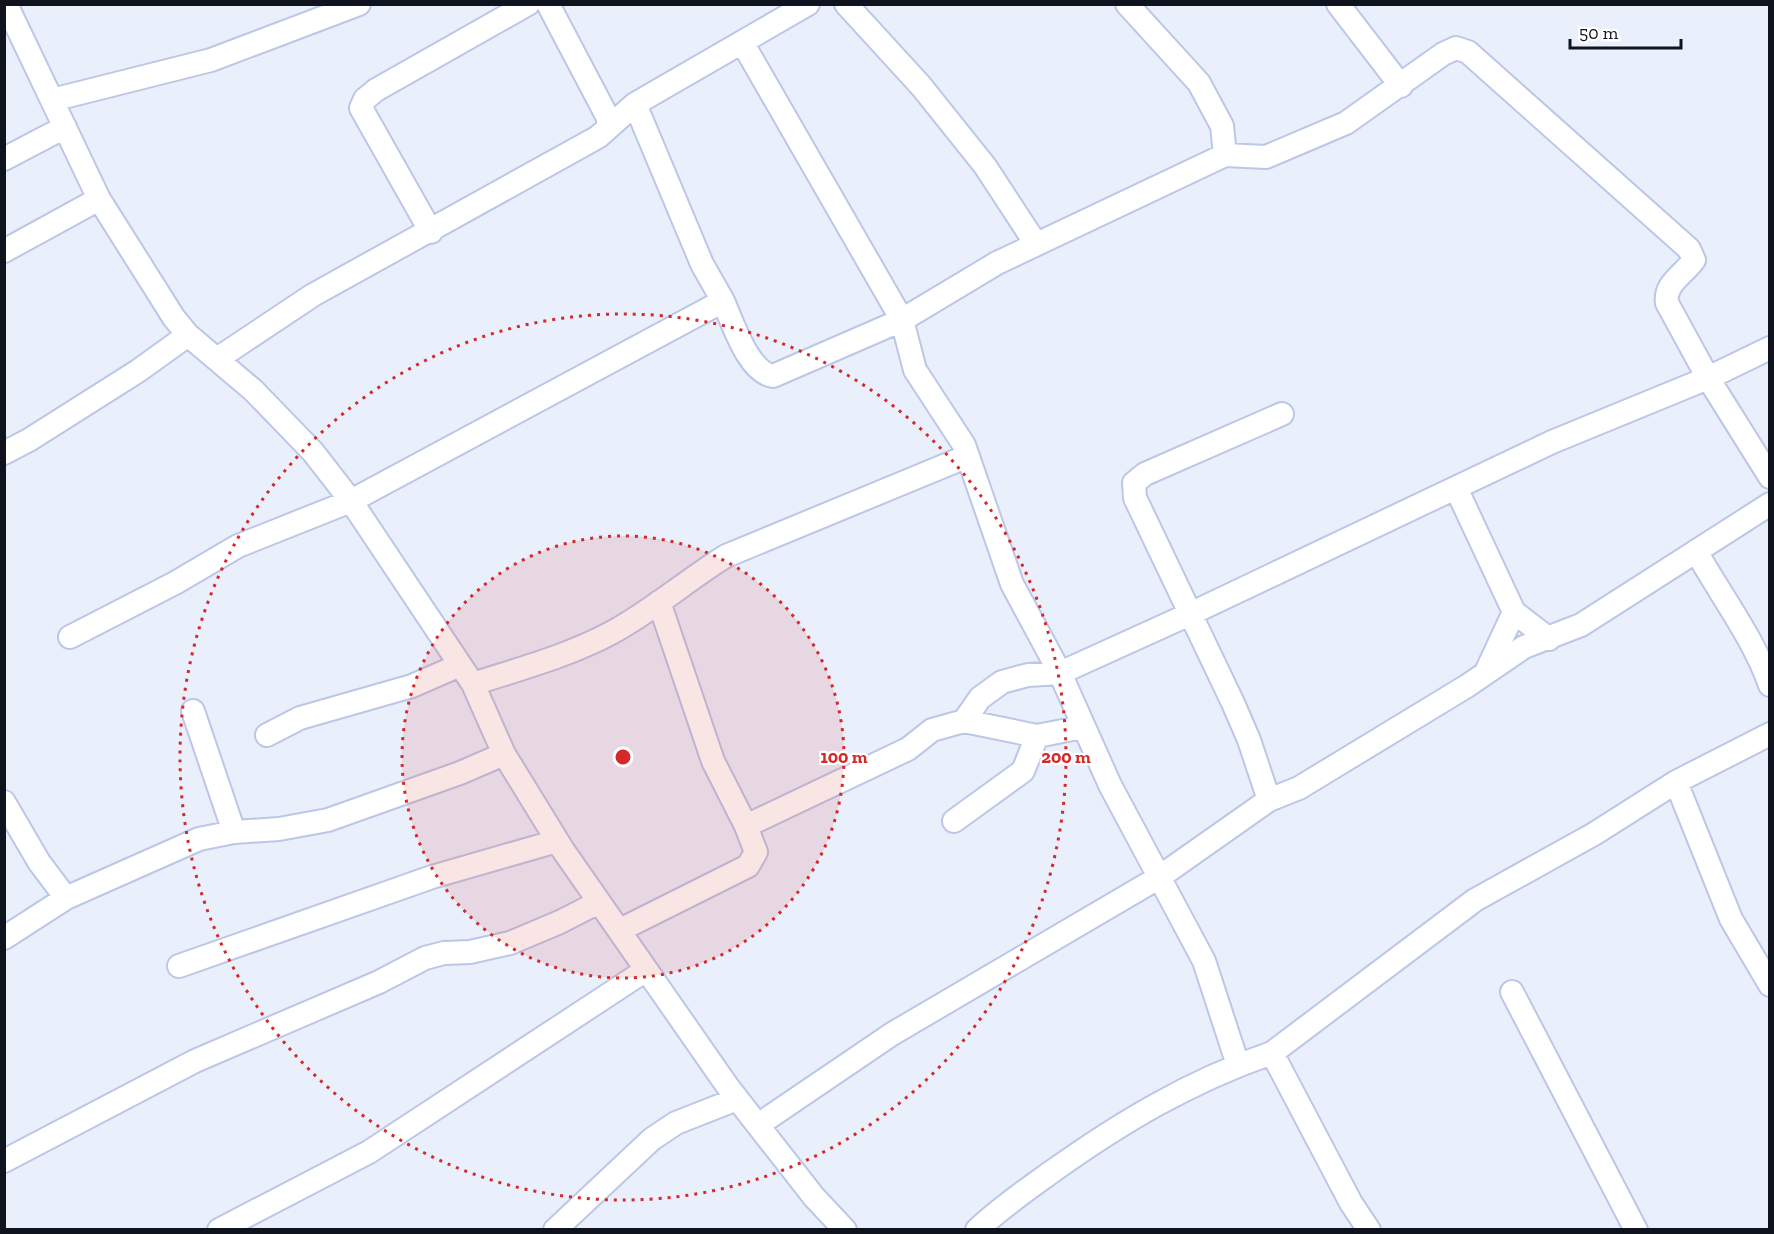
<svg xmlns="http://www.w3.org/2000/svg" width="1774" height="1234" font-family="'Zilla Slab',serif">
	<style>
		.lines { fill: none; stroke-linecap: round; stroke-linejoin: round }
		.minor-casing { stroke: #bcc7e7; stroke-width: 26 }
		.minor { stroke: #fff; stroke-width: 22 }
		.ring { fill: none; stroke: #d62828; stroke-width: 3; stroke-dasharray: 3 6 }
		.centre { fill: #d62828; stroke: #fff; stroke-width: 3 }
		.ring-label { font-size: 18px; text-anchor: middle; font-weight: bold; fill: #d62828; stroke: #fff; stroke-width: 4.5; stroke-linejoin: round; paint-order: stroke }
	</style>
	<rect width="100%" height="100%" fill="#eaeffc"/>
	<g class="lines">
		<g class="minor-casing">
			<path id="minor" d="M 6,4 L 99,199 L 174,318 L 188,335 L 253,390 L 313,452 L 351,501 L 473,684 L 504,754 L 563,850 L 728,1087 L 814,1197 L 845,1230
				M 548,4 L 608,118 L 608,125
				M 846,4 L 921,86 L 985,166 L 1036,244
				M 1127,4 L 1199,83 L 1222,126 L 1225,155
				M 1338,4 L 1401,86
				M 742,42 L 902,320 L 915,370 L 964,445 L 1012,584 L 1060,673 L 1110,785 L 1204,961 L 1238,1065
				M 52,100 L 211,60 L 359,4
				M 4,159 L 65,127
				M 431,232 L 361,108 L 365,99 L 376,90 L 528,4
				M 4,251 L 99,199
				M 723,301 C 733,323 748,372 773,376 L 902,320 L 997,263 L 1225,155 L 1266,157 L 1346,123 L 1443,54 L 1456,48 L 1468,52 L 1689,249 L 1694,260 C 1683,275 1664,284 1667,303 L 1708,378 L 1770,477
				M 217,359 L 313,295 L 598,137 L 635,104 L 808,4
				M 4,453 L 29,440 L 138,371 L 188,335
				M 1456,488 L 1514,612 L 1549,639
				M 1696,551 C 1720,594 1754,639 1770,685
				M 659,602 L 713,761 L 746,826
				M 70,637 L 175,583 L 238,546 L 351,501 L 723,301 L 702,264 L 635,104
				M 1487,670 L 1514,612
				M 473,684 C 519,669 568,656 611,633 C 652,611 687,580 726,556 L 968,456
				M 193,711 L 234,832
				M 964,721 L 980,698 L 1002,682 L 1028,675 L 1060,673 L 1190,614 L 1552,442 L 1708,378 L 1770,348
				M 267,735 L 300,718 L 412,686 L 460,665
				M 1676,782 L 1731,919 L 1770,985
				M 1269,800 L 1249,740 L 1233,703 L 1135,498 L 1134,483 L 1145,474 L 1282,414
				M 4,802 L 39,862 L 66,898
				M 954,821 L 1023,771 L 1037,736
				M 620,930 L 748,866 L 756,852 L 746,826 L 908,749 L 932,730 L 964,721 L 1037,736 L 1083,727
				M 4,938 L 66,898 L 199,839 L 234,832 L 279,829 L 328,820 L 460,773 L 504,754
				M 179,966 L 432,877 L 557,841
				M 1512,992 L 1636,1230
				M 1272,1053 L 1351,1203 L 1369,1230
				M 758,1125 L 892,1034 L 1158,878 L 1269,800 L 1299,788 L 1467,686 L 1524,647 L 1581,625 L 1770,504
				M 4,1161 L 195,1061 L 379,982 L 425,958 L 444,953 L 470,952 L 510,943 L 560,922 L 599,902
				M 219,1230 L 369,1152 L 646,970
				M 555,1230 L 652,1139 L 676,1123 L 737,1099
				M 977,1230 C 999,1209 1025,1191 1050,1173 C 1120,1123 1190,1081 1272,1053 L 1475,900 L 1594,834 L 1676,782 L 1770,734"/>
		</g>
		<use href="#minor" class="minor"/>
	</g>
	<circle cx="623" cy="757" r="221" fill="#d62828" fill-opacity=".12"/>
	<g class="ring">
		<circle cx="623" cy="757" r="221"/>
		<circle cx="623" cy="757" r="443"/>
	</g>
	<circle cx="623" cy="757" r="9" class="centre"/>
	<g class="ring-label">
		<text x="844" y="763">100 m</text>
		<text x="1066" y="763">200 m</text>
	</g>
	<rect width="1774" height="1234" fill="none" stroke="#0f131e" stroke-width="12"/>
	<path d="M1570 39v9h111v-9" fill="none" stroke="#0f131e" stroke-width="3"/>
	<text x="1579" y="39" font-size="18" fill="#0f131e" stroke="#ffffff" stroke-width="4.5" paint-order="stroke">50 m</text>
</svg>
